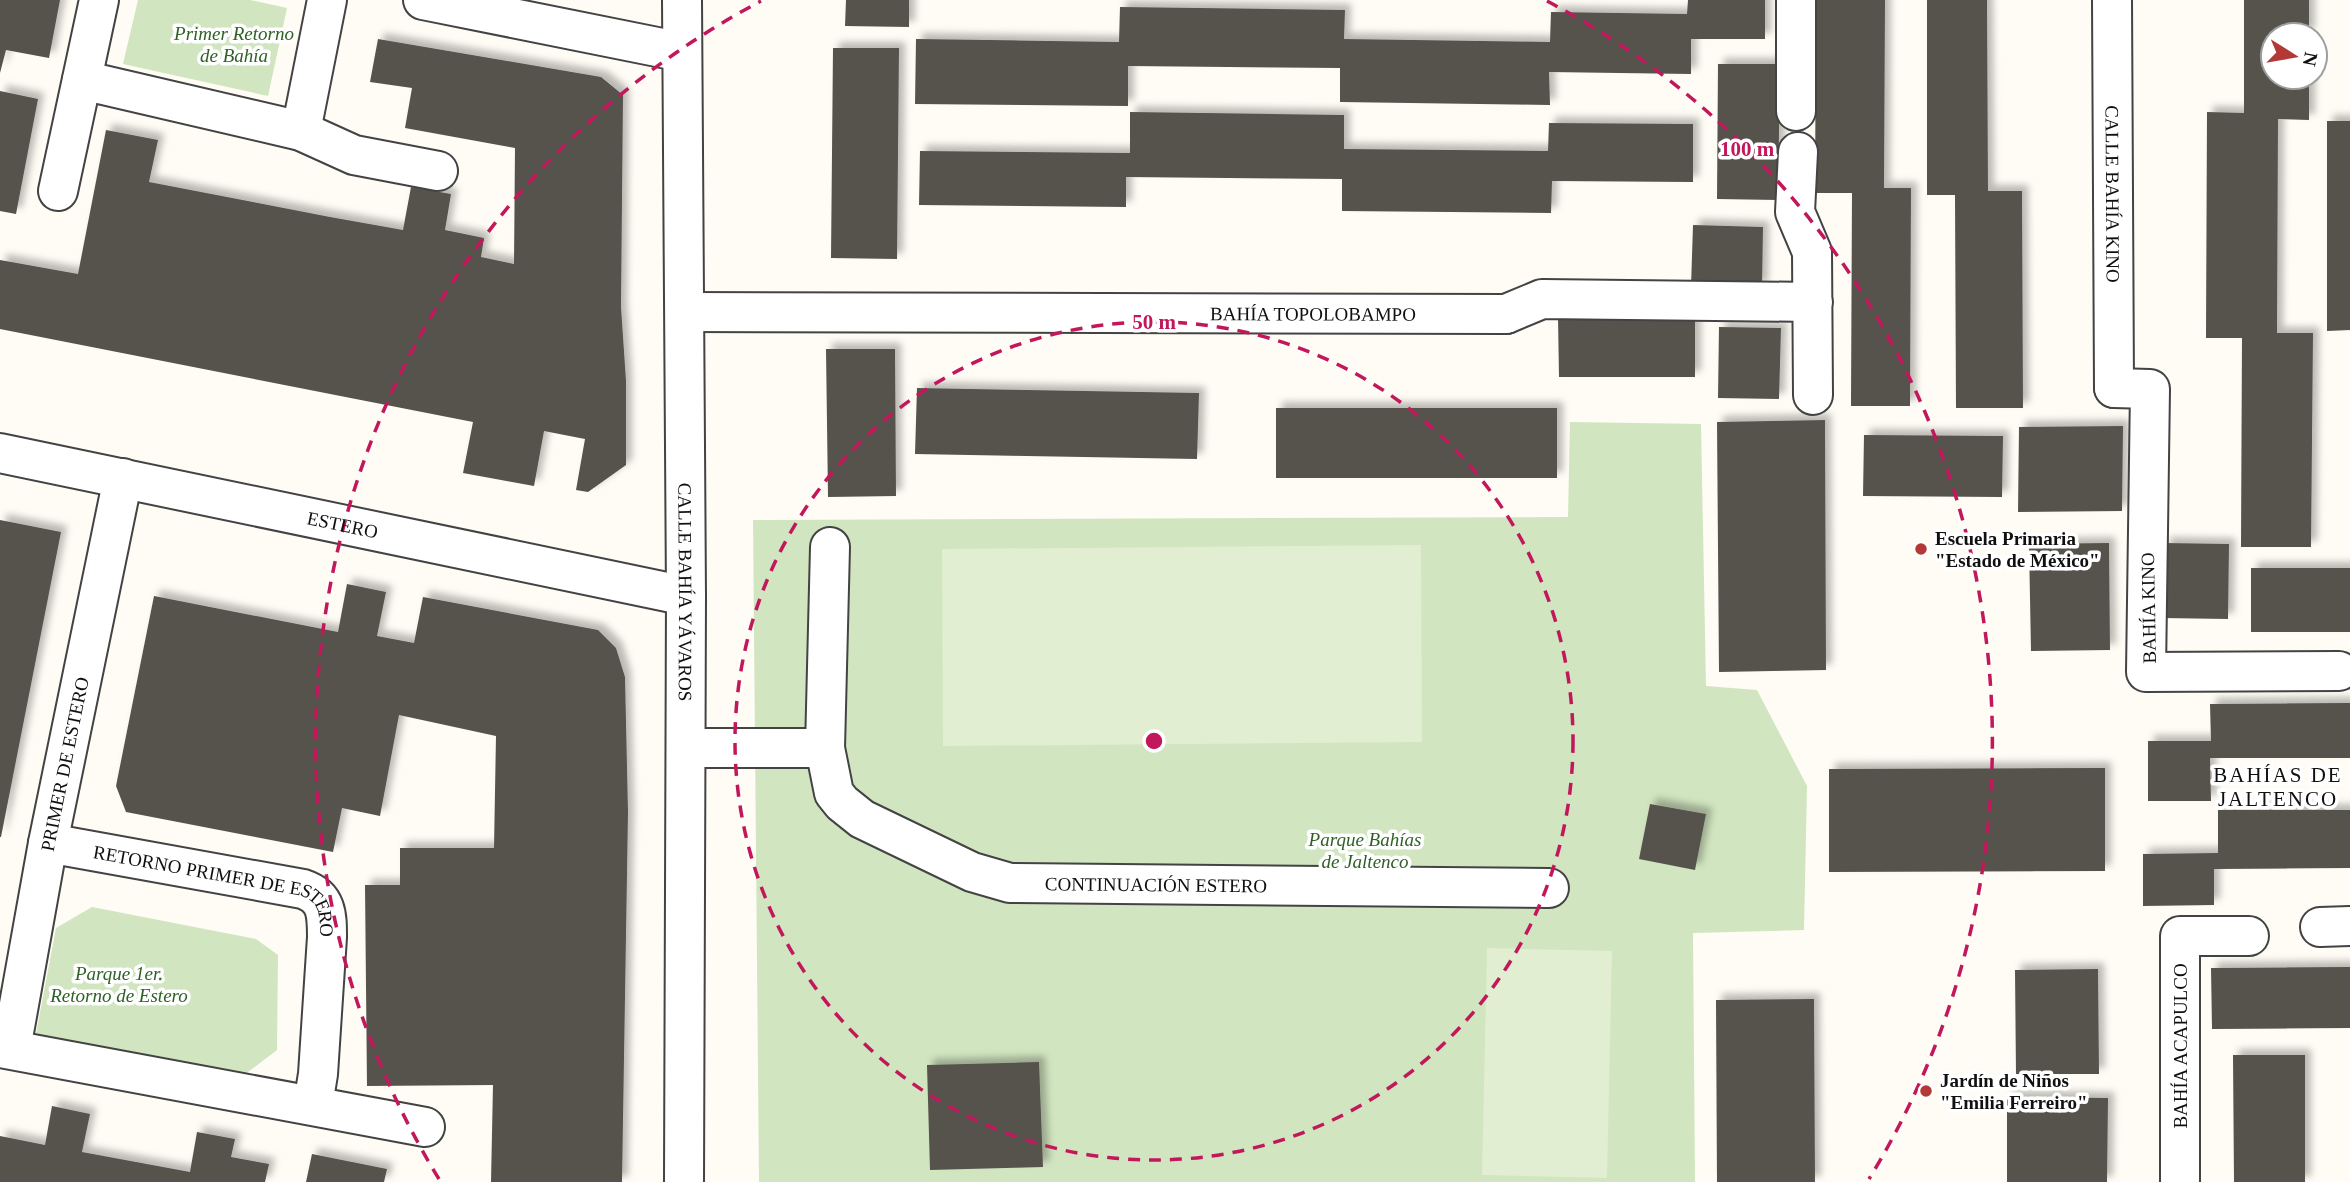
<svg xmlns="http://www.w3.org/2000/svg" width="2350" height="1182" font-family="'Times New Roman',serif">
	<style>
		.green { fill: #d1e5c0 }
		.pitch { fill: #e2eed1 }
		.building { fill: #57524d; filter: url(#shadow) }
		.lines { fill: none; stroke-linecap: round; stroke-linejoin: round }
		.pedestrian-casing { stroke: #434343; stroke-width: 42 }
		.minor-casing { stroke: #434343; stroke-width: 42 }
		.pedestrian { stroke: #fff; stroke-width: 38 }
		.minor { stroke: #fff; stroke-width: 38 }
		.ring { fill: none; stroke: #c2185b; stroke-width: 3.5; stroke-dasharray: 12 9 }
		.poi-dot { fill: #b23936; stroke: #fff; stroke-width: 2.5 }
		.labels { text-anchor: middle; stroke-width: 7; stroke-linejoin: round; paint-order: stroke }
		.park-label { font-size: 19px; font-style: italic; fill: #2f6126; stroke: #fff }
		.street-label { font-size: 19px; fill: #101010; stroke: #fff }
		.poi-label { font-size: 19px; font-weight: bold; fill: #101010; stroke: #fff; text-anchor: start }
		.neighbourhood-label { font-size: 21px; letter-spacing: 2px; fill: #101010; stroke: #fff }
		.centre { fill: #c2185b; stroke: #fff; stroke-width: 3.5 }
		.ring-label { font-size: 21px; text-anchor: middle; font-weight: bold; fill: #c2185b; stroke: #fff; stroke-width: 7; stroke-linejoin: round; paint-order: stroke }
	</style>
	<defs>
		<filter id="shadow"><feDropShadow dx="6" dy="-6" stdDeviation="3.5" flood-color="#0004"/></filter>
	</defs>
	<rect width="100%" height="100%" fill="#fefcf4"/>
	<path class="green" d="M 138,0 L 250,0 L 287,8 L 268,96 L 123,64 Z
		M 1570,422 L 1701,424 L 1706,686 L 1757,690 L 1807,786 L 1804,930 L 1693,933 L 1695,1182 L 759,1182 L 753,520 L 1568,517 Z
		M 92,907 L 256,939 L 278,955 L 277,1050 L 240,1078 L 35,1039 L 56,928 Z"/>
	<path class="pitch" d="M 1421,545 L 1422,742 L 943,746 L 942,549 Z
		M 1487,948 L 1612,951 L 1607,1178 L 1482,1175 Z"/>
	<path class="building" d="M 0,0 L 60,0 L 49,58 L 6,50 L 0,73 Z
		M 846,0 L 909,0 L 909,27 L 845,26 Z
		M 1688,0 L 1765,0 L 1765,39 L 1691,39 L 1691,74 L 1549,72 L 1550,105 L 1340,102 L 1340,68 L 1128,66 L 1128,106 L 915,104 L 916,39 L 1119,42 L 1120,7 L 1345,10 L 1344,39 L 1550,42 L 1551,12 L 1687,14 Z
		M 1816,0 L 1885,0 L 1884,188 L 1911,188 L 1910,406 L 1851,406 L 1852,193 L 1815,193 Z
		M 1927,0 L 1987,0 L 1988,191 L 2022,191 L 2023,408 L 1956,408 L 1955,195 L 1927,195 Z
		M 2244,0 L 2309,0 L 2309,35 L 2273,35 L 2273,77 L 2309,77 L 2309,120 L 2278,119 L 2277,333 L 2313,333 L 2311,547 L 2241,547 L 2242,338 L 2206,338 L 2207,112 L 2244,113 Z
		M 378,39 L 601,77 L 623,95 L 621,307 L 626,381 L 626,465 L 588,492 L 576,490 L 585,439 L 544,431 L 534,486 L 463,473 L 473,422 L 0,329 L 0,260 L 78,274 L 106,130 L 158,140 L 149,182 L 330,217 L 403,230 L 411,187 L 451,194 L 445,230 L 484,238 L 481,257 L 514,264 L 515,148 L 405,128 L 412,88 L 370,82 Z
		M 833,48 L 899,48 L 897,259 L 831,258 Z
		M 1718,64 L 1780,64 L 1778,200 L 1717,199 Z
		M 0,91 L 38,99 L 16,214 L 0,211 Z
		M 1130,112 L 1344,115 L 1344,149 L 1548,151 L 1549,123 L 1693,124 L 1693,182 L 1552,181 L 1551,213 L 1342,211 L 1342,179 L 1126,177 L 1126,207 L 919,205 L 920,151 L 1130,153 Z
		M 2327,121 L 2350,121 L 2350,330 L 2327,331 Z
		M 1693,225 L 1763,227 L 1762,288 L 1691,287 Z
		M 1558,317 L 1695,317 L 1695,377 L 1559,377 Z
		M 1719,327 L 1781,328 L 1779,399 L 1718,398 Z
		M 826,349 L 895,349 L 896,496 L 828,497 Z
		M 917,388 L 1199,393 L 1197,459 L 915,454 Z
		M 1276,408 L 1557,408 L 1557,478 L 1276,478 Z
		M 1825,420 L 1826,670 L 1719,672 L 1717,422 Z
		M 2123,426 L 2122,511 L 2018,512 L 2019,427 Z
		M 1864,435 L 2003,436 L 2002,497 L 1863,496 Z
		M 0,520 L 61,532 L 1,837 L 0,837 Z
		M 2109,543 L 2110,650 L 2031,651 L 2029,544 Z
		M 2164,543 L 2229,544 L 2228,619 L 2163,618 Z
		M 2251,568 L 2350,568 L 2350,632 L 2251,632 Z
		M 347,584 L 386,592 L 377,636 L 414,643 L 423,597 L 598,630 L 616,648 L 625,677 L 628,812 L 622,1182 L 491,1182 L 493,1085 L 367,1086 L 365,885 L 400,885 L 400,848 L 494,848 L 496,736 L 399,715 L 380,816 L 342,808 L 333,852 L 126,812 L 116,786 L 154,596 L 338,632 Z
		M 2350,703 L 2350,758 L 2210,758 L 2211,801 L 2148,801 L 2148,741 L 2211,741 L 2210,704 Z
		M 2105,768 L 2105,871 L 1829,872 L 1829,769 Z
		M 1650,804 L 1706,814 L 1695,870 L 1639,859 Z
		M 2218,810 L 2350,810 L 2350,868 L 2214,869 L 2214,905 L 2143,906 L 2143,854 L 2218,853 Z
		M 2350,967 L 2350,1028 L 2212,1029 L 2211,968 Z
		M 2098,969 L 2099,1074 L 2016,1074 L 2015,970 Z
		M 1814,999 L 1815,1182 L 1717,1182 L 1716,1000 Z
		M 2233,1055 L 2305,1055 L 2305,1182 L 2234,1182 Z
		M 1039,1062 L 1043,1167 L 930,1170 L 927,1065 Z
		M 2007,1097 L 2108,1098 L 2107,1182 L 2007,1182 Z
		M 52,1106 L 90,1114 L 82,1152 L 190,1172 L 197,1132 L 235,1139 L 231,1157 L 269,1164 L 265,1182 L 0,1182 L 0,1136 L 45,1145 Z
		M 312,1154 L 387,1169 L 384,1182 L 306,1182 Z"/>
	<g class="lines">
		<g class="pedestrian-casing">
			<path id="pedestrian" d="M 1796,0 L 1796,111
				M 1798,152 L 1795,212 L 1812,252 L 1813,395
				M 1506,314 L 1542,299 L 1813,302
				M 2114,388 L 2150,389 L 2146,672 L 2339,671
				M 2320,927 L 2350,926
				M 2180,1182 L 2180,936 L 2249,936"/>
		</g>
		<g class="minor-casing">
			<g id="minor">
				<path d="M 423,0 L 682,52"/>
				<path id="s1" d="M 682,0 L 686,596 L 684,1182"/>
				<path id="s2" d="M 2112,0 L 2114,388"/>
				<path d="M 82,80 L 301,131 L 354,155 L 438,171"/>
				<path d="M 301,131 L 327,0"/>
				<path d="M 58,191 L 99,0"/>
				<path id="s3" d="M 685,312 L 1506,314"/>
				<path id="s4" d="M 0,453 L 686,596"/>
				<path id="s5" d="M 830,547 L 825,748 L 834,793 L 842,803 L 862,819 L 972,872 L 1010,883 L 1549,888"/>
				<path d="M 686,748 L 825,748"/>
				<path id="s6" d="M 48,843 L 303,889 C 327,897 327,915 327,937 L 318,1074 L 313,1105"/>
				<path d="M 0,1048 L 425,1127"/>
				<path id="s7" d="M 11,1049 L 48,843 L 123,478"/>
			</g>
		</g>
		<use href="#pedestrian" class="pedestrian"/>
		<use href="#minor" class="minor"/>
	</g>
	<g class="ring">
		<circle cx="1154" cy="741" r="419"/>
		<path d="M439 1179A838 838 0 0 1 761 1M1547 1A838 838 0 0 1 1869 1179"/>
	</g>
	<g class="poi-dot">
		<circle cx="1921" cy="549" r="7"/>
		<circle cx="1926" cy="1091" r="7"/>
	</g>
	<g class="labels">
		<g class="park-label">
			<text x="234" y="40">Primer Retorno<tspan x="234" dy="22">de Bahía</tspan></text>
			<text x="1365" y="846">Parque Bahías<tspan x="1365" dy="22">de Jaltenco</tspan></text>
			<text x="119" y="980">Parque 1er.<tspan x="119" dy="22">Retorno de Estero</tspan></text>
		</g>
		<g class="street-label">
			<text dy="7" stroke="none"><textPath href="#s2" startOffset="194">CALLE BAHÍA KINO</textPath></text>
			<text dy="7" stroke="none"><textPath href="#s3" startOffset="628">BAHÍA TOPOLOBAMPO</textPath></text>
			<text dy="7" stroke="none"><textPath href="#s4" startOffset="350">ESTERO</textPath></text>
			<text dy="7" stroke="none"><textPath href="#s1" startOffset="592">CALLE BAHÍA YÁVAROS</textPath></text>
			<text transform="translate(2148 608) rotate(-91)" y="7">BAHÍA KINO</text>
			<text dy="7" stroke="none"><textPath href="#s7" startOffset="290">PRIMER DE ESTERO</textPath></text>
			<text dy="7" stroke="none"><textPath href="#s5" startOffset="593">CONTINUACIÓN ESTERO</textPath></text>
			<text dy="7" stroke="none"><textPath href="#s6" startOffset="182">RETORNO PRIMER DE ESTERO</textPath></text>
			<text transform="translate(2180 1046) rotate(-90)" y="7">BAHÍA ACAPULCO</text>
		</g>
		<g class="poi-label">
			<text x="1935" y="545">Escuela Primaria<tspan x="1935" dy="22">"Estado de México"</tspan></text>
			<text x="1940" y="1087">Jardín de Niños<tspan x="1940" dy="22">"Emilia Ferreiro"</tspan></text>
		</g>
		<g class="neighbourhood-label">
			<text x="2278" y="782">BAHÍAS DE<tspan x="2278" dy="24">JALTENCO</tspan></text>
		</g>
	</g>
	<circle cx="1154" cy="741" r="10" class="centre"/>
	<g class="ring-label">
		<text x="1747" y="156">100 m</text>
		<text x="1154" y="329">50 m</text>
	</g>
	<g transform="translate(2294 56) rotate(101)"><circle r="33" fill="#ffffff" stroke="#9f9f9f" stroke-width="2"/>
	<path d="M0-5L12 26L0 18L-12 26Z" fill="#b23936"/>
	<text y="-10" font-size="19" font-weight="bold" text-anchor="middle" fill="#101010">N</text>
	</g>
</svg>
